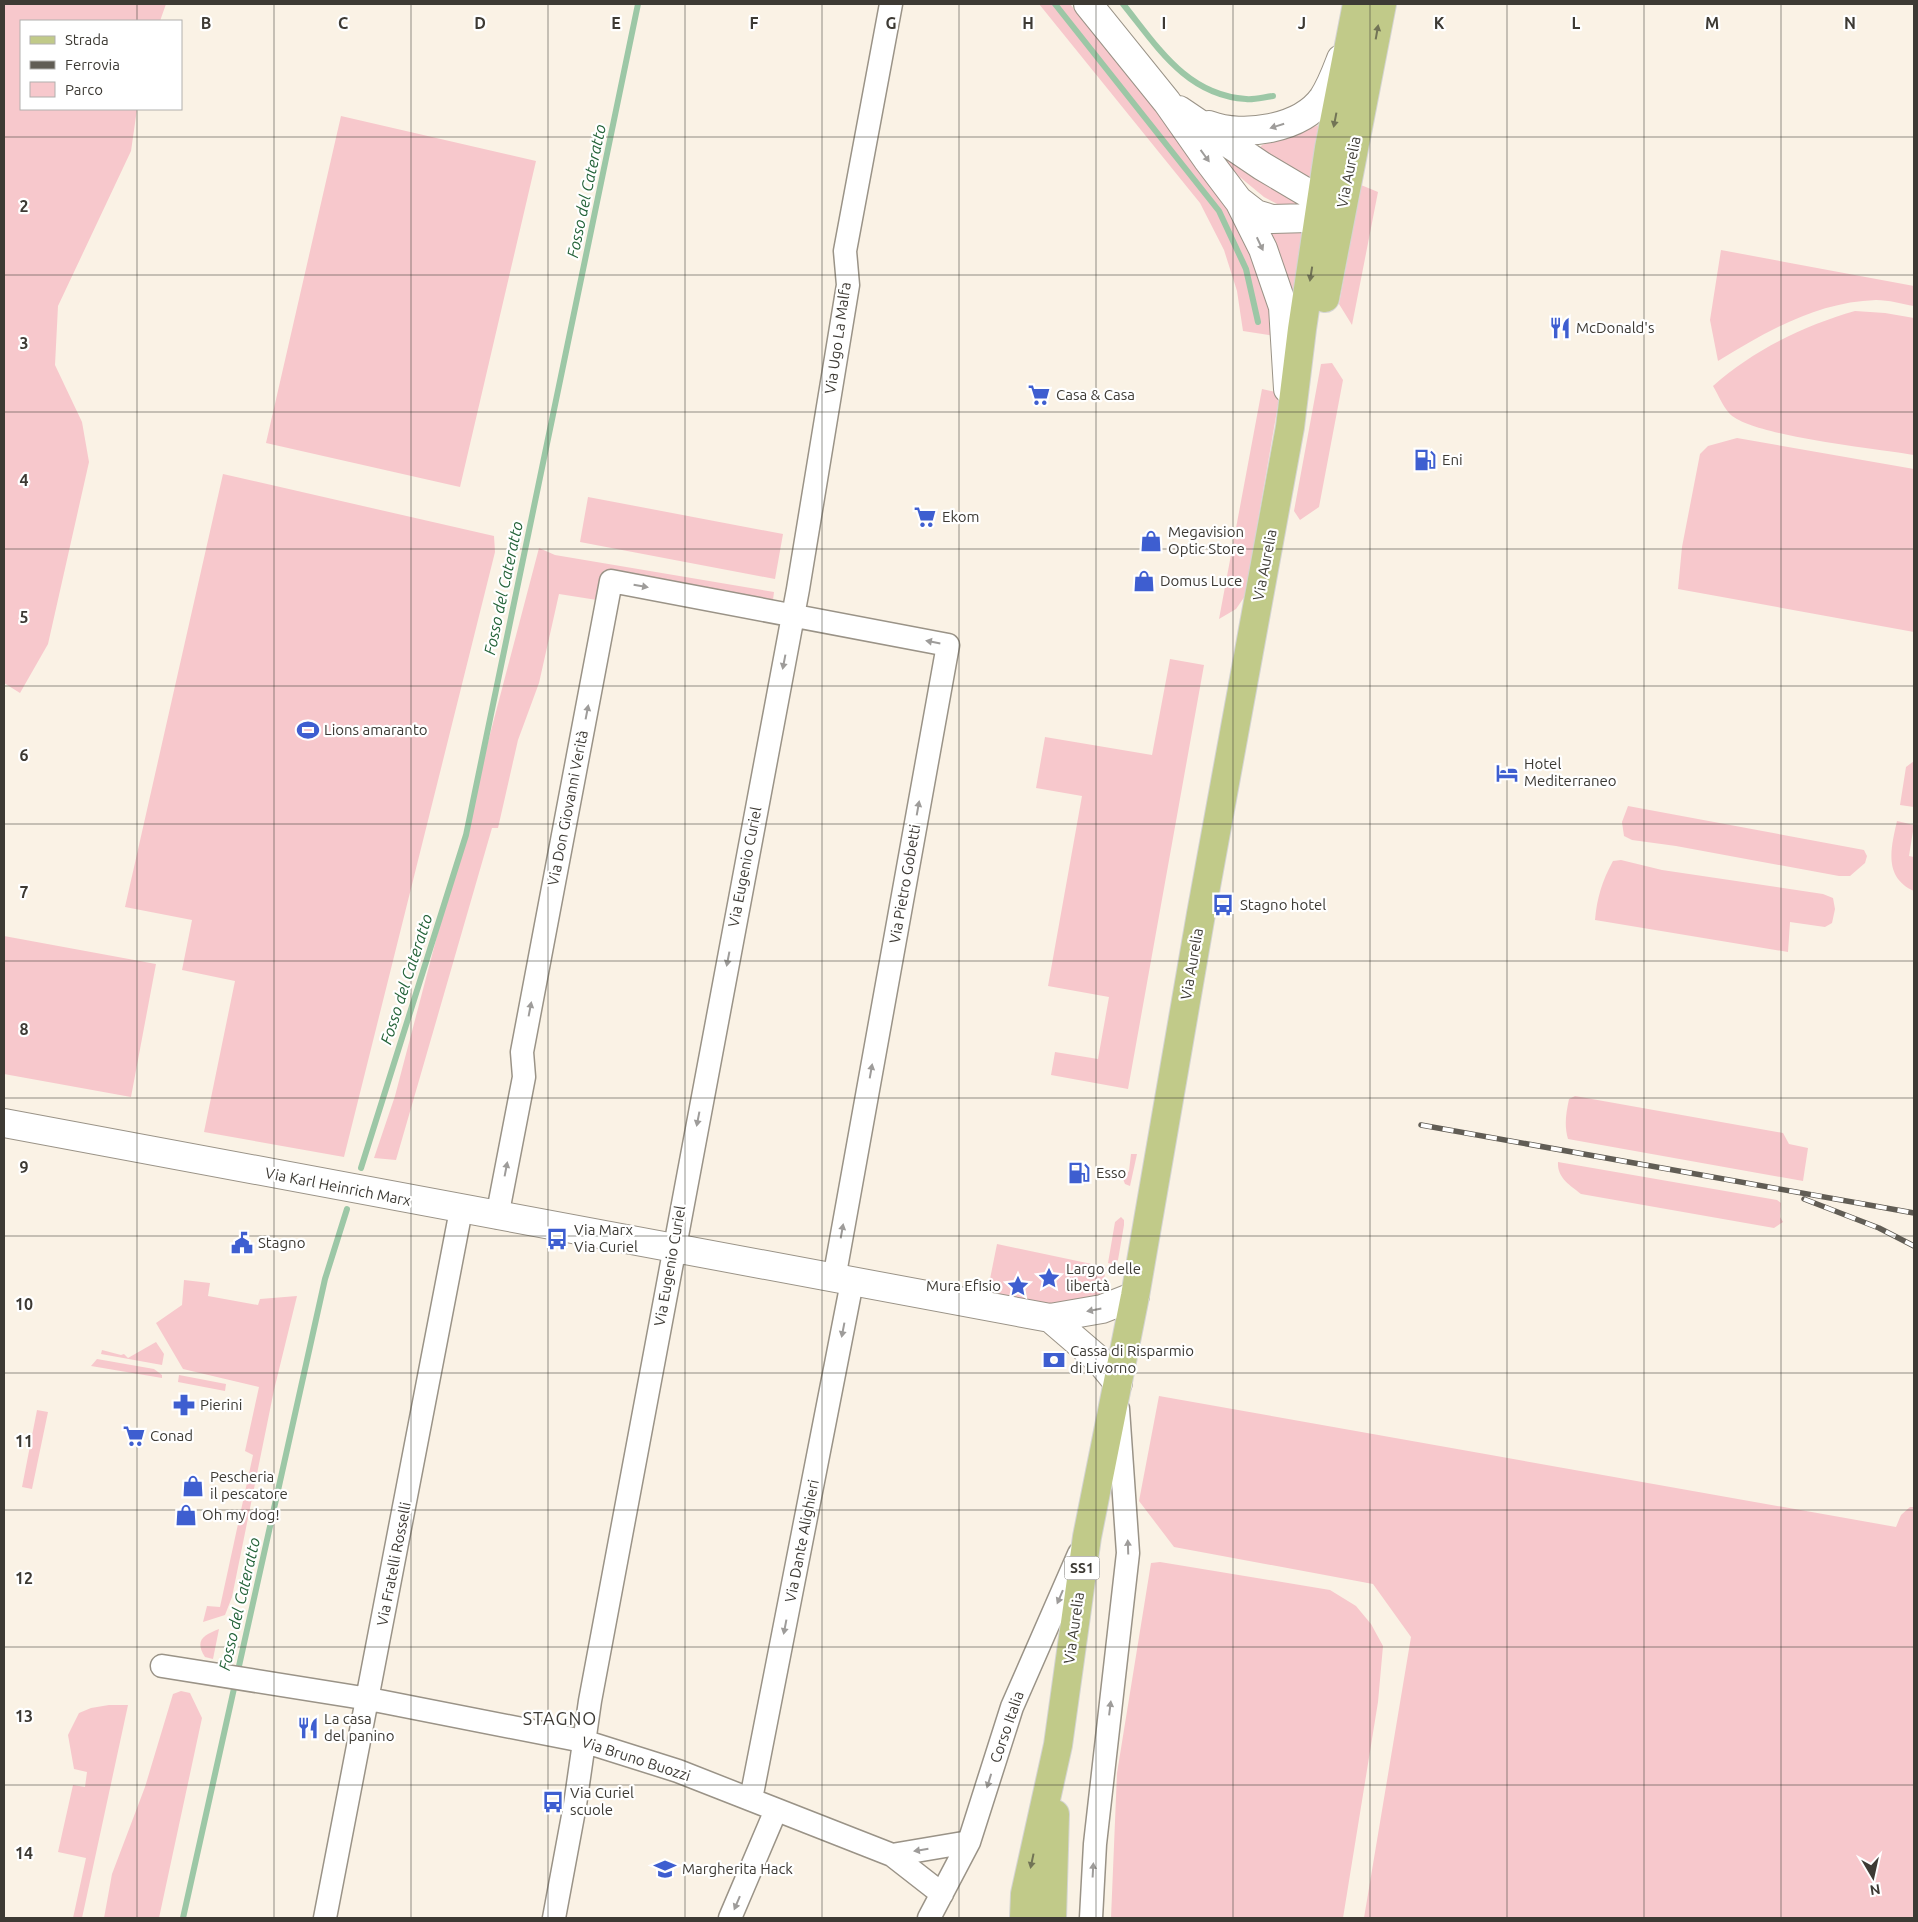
<svg xmlns="http://www.w3.org/2000/svg" width="1918" height="1922" font-family="Ubuntu,sans-serif">
	<style>
		.green { fill: #f7c8cc }
		.lines { fill: none; stroke-linecap: round; stroke-linejoin: round }
		.stream { stroke: #9cc7a6; stroke-width: 6 }
		.minor-casing { stroke: #9a9387; stroke-width: 25 }
		.tertiary-casing { stroke: #9a9387; stroke-width: 30 }
		.primary-casing { stroke: #d4d4d2; stroke-width: 30 }
		.minor { stroke: #fff; stroke-width: 22 }
		.tertiary { stroke: #fff; stroke-width: 28 }
		.primary { stroke: #c1ca89; stroke-width: 28 }
		.rail-casing { stroke: #615d55; stroke-width: 5.5 }
		.rail { stroke: #fff; stroke-width: 4; stroke-dasharray: 11; stroke-linecap: butt }
		.oneway { fill: #727456 }
		.oneway2 { fill: #9e9c9a }
		.grid { fill: none; stroke: #3d3a34; stroke-width: 1; stroke-opacity: 0.55 }
		.labels { text-anchor: middle; stroke-width: 4.5; stroke-linejoin: round; paint-order: stroke }
		.shield { fill: #fff; stroke: #777571; stroke-width: 1 }
		.shield-label { font-size: 14px; font-weight: bold; fill: #3d3a34 }
		.street-label { font-size: 15px; fill: #3d3a34; stroke: #fff }
		.poi-label { font-size: 15px; fill: #3d3a34; stroke: #fff; text-anchor: start }
		.water-label { font-size: 16px; font-style: italic; fill: #246339; stroke: #fff }
		.quarter-label { font-size: 18px; letter-spacing: 1px; fill: #3d3a34; stroke: #fff }
		.grid-label { font-size: 16px; text-anchor: middle; font-weight: bold; fill: #3d3a34; stroke: #fff; stroke-width: 4.5; stroke-linejoin: round; paint-order: stroke }
	</style>
	<rect width="100%" height="100%" fill="#faf2e5"/>
	<path class="green" d="M 4,4 L 166,4 L 160,21 L 21,21 L 21,109 L 137,109 L 131,151 L 58,306 L 55,365 L 82,422 L 89,462 L 48,644 L 20,693 L 4,683 Z
		M 1039,4 L 1070,4 L 1204,168 L 1233,209 L 1261,267 L 1275,336 L 1243,331 L 1237,291 L 1224,250 L 1200,203 Z
		M 341,116 L 536,161 L 460,487 L 266,443 Z
		M 1319,125 L 1323,133 L 1313,184 L 1258,150 L 1262,145 Z
		M 1217,152 L 1304,205 L 1283,207 L 1264,197 L 1218,159 Z
		M 1361,185 L 1378,192 L 1352,325 L 1339,304 Z
		M 1264,228 L 1307,233 L 1292,303 Z
		M 1721,250 L 1914,286 L 1914,306 C 1902,304 1889,300 1876,300 C 1817,302 1767,331 1718,361 L 1710,320 Z
		M 1855,311 L 1885,313 L 1914,318 L 1914,455 C 1878,449 1749,436 1729,413 C 1722,405 1718,394 1713,386 C 1752,351 1805,325 1855,311 Z
		M 1332,363 L 1343,380 L 1319,507 L 1300,520 L 1294,511 L 1321,364 Z
		M 1262,389 L 1280,393 L 1245,596 L 1236,609 L 1219,619 Z
		M 1737,438 L 1914,469 L 1914,632 L 1678,589 L 1682,547 L 1700,454 L 1708,446 Z
		M 223,474 L 494,536 L 495,552 L 344,1157 L 204,1132 L 235,981 L 182,970 L 192,920 L 125,907 Z
		M 588,497 L 783,534 L 775,579 L 580,542 Z
		M 539,548 L 555,555 L 774,592 L 773,600 L 604,570 L 597,600 L 559,594 L 539,683 L 518,740 L 498,828 L 492,828 L 396,1160 L 374,1158 L 395,1096 Z
		M 1170,659 L 1204,665 L 1128,1089 L 1051,1075 L 1055,1052 L 1098,1059 L 1109,997 L 1048,986 L 1082,796 L 1036,788 L 1045,737 L 1152,755 Z
		M 1914,761 L 1914,807 L 1900,805 L 1906,767 Z
		M 1628,806 L 1864,850 L 1867,856 L 1865,863 L 1850,876 L 1839,876 L 1676,846 L 1632,840 L 1624,836 L 1622,822 Z
		M 1897,821 L 1914,825 L 1909,856 L 1914,857 L 1914,891 C 1883,877 1891,848 1897,821 Z
		M 1621,860 L 1662,870 L 1823,894 L 1833,898 L 1835,909 L 1832,923 L 1825,927 L 1790,922 L 1788,952 L 1595,920 C 1597,898 1602,881 1613,861 Z
		M 4,936 L 156,964 L 131,1097 L 4,1074 Z
		M 1575,1096 L 1783,1133 L 1789,1144 L 1808,1148 L 1803,1181 L 1568,1139 C 1564,1125 1566,1114 1569,1099 Z
		M 1131,1154 L 1137,1154 L 1130,1186 L 1125,1184 L 1123,1179 L 1129,1171 Z
		M 1558,1162 L 1777,1200 L 1781,1203 L 1780,1217 L 1783,1222 L 1774,1228 L 1581,1194 C 1570,1185 1557,1178 1558,1162 Z
		M 1121,1217 L 1124,1220 L 1124,1225 L 1118,1260 L 1112,1264 L 1108,1263 L 1115,1222 Z
		M 997,1244 L 1106,1267 L 1102,1293 C 1066,1313 1025,1301 987,1294 Z
		M 184,1280 L 210,1283 L 208,1296 L 258,1305 L 260,1299 L 297,1296 L 274,1390 L 232,1597 L 225,1615 L 203,1622 L 207,1606 L 220,1607 L 253,1455 L 245,1451 L 259,1387 L 183,1369 L 156,1323 L 182,1305 Z
		M 156,1342 L 164,1354 L 162,1365 L 101,1354 L 102,1350 L 121,1355 L 124,1354 L 128,1358 Z
		M 97,1359 L 154,1369 L 162,1375 L 162,1378 L 91,1366 Z
		M 179,1375 L 226,1384 L 225,1391 L 178,1382 Z
		M 1159,1396 L 1896,1527 L 1901,1515 L 1910,1507 L 1914,1507 L 1914,1918 L 1364,1918 L 1411,1637 L 1373,1584 L 1174,1547 L 1139,1501 Z
		M 37,1410 L 48,1412 L 32,1489 L 22,1487 Z
		M 1160,1562 L 1330,1590 L 1356,1606 L 1371,1624 L 1383,1646 L 1378,1702 L 1343,1918 L 1111,1918 L 1117,1773 L 1151,1563 Z
		M 219,1629 L 213,1659 L 205,1657 C 194,1640 204,1635 219,1629 Z
		M 181,1691 L 190,1693 L 202,1718 L 159,1918 L 104,1918 L 112,1874 L 145,1787 L 173,1694 Z
		M 109,1705 L 128,1705 L 82,1918 L 73,1918 L 86,1858 L 58,1852 L 73,1785 L 85,1787 L 87,1772 L 74,1769 L 68,1735 L 79,1713 L 91,1708 Z"/>
	<g class="lines">
		<path class="stream" d="M 1055,4 L 1219,211 L 1246,269 L 1258,322
			M 1123,4 C 1157,46 1186,95 1246,99 C 1254,100 1264,97 1273,96
			M 361,1168 L 466,835 L 638,4
			M 183,1918 L 325,1279 L 347,1209"/>
		<g class="minor-casing">
			<path id="minor" d="M 497,1217 L 524,1077 L 522,1052 L 611,581 L 948,645 L 834,1279
				M 162,1666 L 369,1699 L 583,1741 L 678,1771 L 892,1855
				M 751,1799 L 852,1282
				M 942,1894 L 892,1855 L 969,1842
				M 325,1918 L 461,1210
				M 554,1918 L 575,1805 L 590,1701 L 798,589 L 848,285 L 845,251 L 891,4
				M 730,1918 L 776,1810
				M 929,1918 L 969,1842 L 1012,1707 L 1079,1554
				M 1091,1918 L 1095,1844 L 1128,1553 L 1118,1409"/>
		</g>
		<g class="tertiary-casing">
			<path id="tertiary" d="M 1088,4 L 1167,102 L 1207,159 L 1238,200 L 1256,214 L 1272,219 L 1309,218 L 1333,197
				M 1179,110 L 1262,166 L 1311,195 L 1327,217 L 1329,224
				M 1209,125 C 1243,138 1301,129 1323,98 C 1331,86 1336,72 1341,59
				M 1239,201 L 1263,249 L 1283,307 L 1288,389
				M 4,1123 L 1050,1318 L 1102,1309 L 1135,1296
				M 1050,1318 L 1100,1361 L 1118,1383"/>
		</g>
		<g class="primary-casing">
			<path id="primary" d="M 1325,298 L 1382,4
				M 1024,1918 L 1025,1894 L 1058,1745 L 1087,1537 L 1135,1296 L 1201,914 L 1290,427 L 1302,329 L 1329,148 L 1357,4
				M 1052,1918 L 1055,1814"/>
		</g>
		<use href="#minor" class="minor"/>
		<use href="#tertiary" class="tertiary"/>
		<use href="#primary" class="primary"/>
		<g class="rail-casing">
			<path id="rail" d="M 1421,1125 L 1914,1213
				M 1804,1199 L 1879,1228 L 1914,1246"/>
		</g>
		<use href="#rail" class="rail"/>
	</g>
	<defs><path id="oneway-solid" d="M-6-.8H1V-3.2L6.5 0L1 3.2V.8H-6Z" transform="scale(1.25)"/></defs>
	<g class="oneway">
		<use href="#oneway-solid" transform="translate(1377 32) rotate(-80)"/>
		<use href="#oneway-solid" transform="translate(1335 120) rotate(101)"/>
		<use href="#oneway-solid" transform="translate(1311 274) rotate(99)"/>
		<use href="#oneway-solid" transform="translate(1032 1861) rotate(102)"/>
	</g>
	<g class="oneway2">
		<use href="#oneway-solid" transform="translate(1277 126) rotate(163)"/>
		<use href="#oneway-solid" transform="translate(1205 156) rotate(54)"/>
		<use href="#oneway-solid" transform="translate(1260 244) rotate(65)"/>
		<use href="#oneway-solid" transform="translate(641 586) rotate(10)"/>
		<use href="#oneway-solid" transform="translate(933 642) rotate(-169)"/>
		<use href="#oneway-solid" transform="translate(784 662) rotate(101)"/>
		<use href="#oneway-solid" transform="translate(587 712) rotate(-79)"/>
		<use href="#oneway-solid" transform="translate(918 808) rotate(-80)"/>
		<use href="#oneway-solid" transform="translate(728 959) rotate(101)"/>
		<use href="#oneway-solid" transform="translate(530 1009) rotate(-79)"/>
		<use href="#oneway-solid" transform="translate(871 1071) rotate(-80)"/>
		<use href="#oneway-solid" transform="translate(698 1119) rotate(101)"/>
		<use href="#oneway-solid" transform="translate(506 1169) rotate(-79)"/>
		<use href="#oneway-solid" transform="translate(842 1231) rotate(-80)"/>
		<use href="#oneway-solid" transform="translate(1094 1310) rotate(169)"/>
		<use href="#oneway-solid" transform="translate(843 1330) rotate(101)"/>
		<use href="#oneway-solid" transform="translate(1128 1547) rotate(-92)"/>
		<use href="#oneway-solid" transform="translate(1060 1597) rotate(113)"/>
		<use href="#oneway-solid" transform="translate(785 1627) rotate(101)"/>
		<use href="#oneway-solid" transform="translate(1110 1708) rotate(-83)"/>
		<use href="#oneway-solid" transform="translate(989 1781) rotate(107)"/>
		<use href="#oneway-solid" transform="translate(921 1850) rotate(171)"/>
		<use href="#oneway-solid" transform="translate(1093 1870) rotate(-87)"/>
		<use href="#oneway-solid" transform="translate(737 1903) rotate(113)"/>
	</g>
	<path class="grid" d="M 137,4 L 137,21M 274,4 L 274,1918M 411,4 L 411,1918M 548,4 L 548,1918M 685,4 L 685,1918M 822,4 L 822,1918M 959,4 L 959,1918M 1096,4 L 1096,1918M 1233,4 L 1233,1918M 1370,4 L 1370,1918M 1507,4 L 1507,1918M 1644,4 L 1644,1918M 1781,4 L 1781,1918M 137,109 L 137,1918M 4,137 L 1914,137M 4,275 L 1914,275M 4,412 L 1914,412M 4,549 L 1914,549M 4,686 L 1914,686M 4,824 L 1914,824M 4,961 L 1914,961M 4,1098 L 1914,1098M 4,1236 L 1914,1236M 4,1373 L 1914,1373M 4,1510 L 1914,1510M 4,1647 L 1914,1647M 4,1785 L 1914,1785"/>
	<defs>
		<g id="restaurant-bare" transform="scale(1.725)"><path d="M-5-6h1v4h1v-4h1v4h1v-4h1v5L-1.5 .5V6h-2V.5L-5-1ZM5-6V6H3V1.5H1.5Q1.5-4 5-6Z" fill="#3e5ed0" stroke="#fff" stroke-width="2.5" paint-order="stroke"/></g>
		<g id="supermarket-bare" transform="scale(1.725)"><path d="M-6-5.5h2.5l.6 2H6L4.5 2H-2.5L-4.4-4H-6ZM-1.5 3.2a1.3 1.3 0 1 0 .1 0ZM3 3.2a1.3 1.3 0 1 0 .1 0Z" fill="#3e5ed0" stroke="#fff" stroke-width="2.5" paint-order="stroke"/></g>
		<g id="fuel-bare" transform="scale(1.725)"><path d="M-5.5-6h7V0h2V4h1.3V-2.5L3-4.5l.8-.8L6-3V5H2.5V1h-1V6h-7ZM-4.2-4.7v3.2H.2V-4.7Z" fill="#3e5ed0" stroke="#fff" stroke-width="2.5" paint-order="stroke"/></g>
		<g id="shop-bare" transform="scale(1.725)"><path d="M-5-2.5h2.3a2.7 3.5 0 0 1 5.4 0H5L5.5 6h-11ZM-1.5-2.5h3a1.5 2.3 0 0 0-3 0Z" fill="#3e5ed0" stroke="#fff" stroke-width="2.5" paint-order="stroke"/></g>
		<g id="stadium-bare" transform="scale(1.725)"><path d="M0-5a6.5 5 0 1 0 0 10a6.5 5 0 1 0 0-10ZM-3.5-1.8h7v3.6h-7Z" fill="#3e5ed0" stroke="#fff" stroke-width="2.5" paint-order="stroke"/></g>
		<g id="hotel-bare" transform="scale(1.725)"><path d="M-6-4.5h1.5V1H6V5H4.5V3h-9V5H-6ZM-4 0a1.8 1.8 0 1 1 3.6 0ZM.5 0V-2.5h3Q6-2.5 6 0Z" fill="#3e5ed0" stroke="#fff" stroke-width="2.5" paint-order="stroke"/></g>
		<g id="bus-bare" transform="scale(1.725)"><path d="M-5-6H5V4H4V6H2V4H-2V6H-4V4H-5ZM-3.5-4V0h7V-4ZM-3.5 1.2v1.5H-2V1.2ZM2 1.2v1.5H3.5V1.2Z" fill="#3e5ed0" stroke="#fff" stroke-width="2.5" paint-order="stroke"/></g>
		<g id="civic-bare" transform="scale(1.725)"><path d="M-.6-6.5H3V-4.5H.6V-3L4-1V1h2V6H-6V1h2V-1L-.6-3ZM-1.2 2.5V6h2.4V2.5Z" fill="#3e5ed0" stroke="#fff" stroke-width="2.5" paint-order="stroke"/></g>
		<g id="sight-bare" transform="scale(1.725)"><path d="M0-6L1.8-2.2L6-1.7L2.9 1.2L3.7 5.4L0 3.3L-3.7 5.4L-2.9 1.2L-6-1.7L-1.8-2.2Z" fill="#3e5ed0" stroke="#fff" stroke-width="2.5" paint-order="stroke"/></g>
		<g id="bank-bare" transform="scale(1.725)"><path d="M-6-4H6V4H-6ZM0-2.3a2.3 2.3 0 1 0 0 4.6a2.3 2.3 0 1 0 0-4.6Z" fill="#3e5ed0" stroke="#fff" stroke-width="2.5" paint-order="stroke"/></g>
		<g id="pharmacy-bare" transform="scale(1.725)"><path d="M-2-6h4v4h4v4h-4v4h-4v-4h-4v-4h4Z" fill="#3e5ed0" stroke="#fff" stroke-width="2.5" paint-order="stroke"/></g>
		<g id="school-bare" transform="scale(1.725)"><path d="M0-5L7-2L0 1L-7-2ZM-4 1L0 2.5L4 1V4Q0 6-4 4Z" fill="#3e5ed0" stroke="#fff" stroke-width="2.5" paint-order="stroke"/></g>
	</defs>
	<g fill-rule="evenodd">
		<use href="#restaurant-bare" x="1560" y="328"/>
		<use href="#supermarket-bare" x="1039" y="395"/>
		<use href="#fuel-bare" x="1425" y="460"/>
		<use href="#supermarket-bare" x="925" y="517"/>
		<use href="#shop-bare" x="1151" y="541"/>
		<use href="#shop-bare" x="1144" y="581"/>
		<use href="#stadium-bare" x="308" y="730"/>
		<use href="#hotel-bare" x="1507" y="773"/>
		<use href="#bus-bare" x="1223" y="905"/>
		<use href="#fuel-bare" x="1079" y="1173"/>
		<use href="#bus-bare" x="557" y="1239"/>
		<use href="#civic-bare" x="242" y="1243"/>
		<use href="#sight-bare" x="1049" y="1278"/>
		<use href="#sight-bare" x="1018" y="1286"/>
		<use href="#bank-bare" x="1054" y="1360"/>
		<use href="#pharmacy-bare" x="184" y="1405"/>
		<use href="#supermarket-bare" x="134" y="1436"/>
		<use href="#shop-bare" x="193" y="1486"/>
		<use href="#shop-bare" x="186" y="1515"/>
		<use href="#restaurant-bare" x="308" y="1728"/>
		<use href="#bus-bare" x="553" y="1802"/>
		<use href="#school-bare" x="665" y="1869"/>
	</g>
	<g class="labels">
		<rect class="shield" x="1064.5" y="1556.5" width="35" height="23" rx="4"/>
		<g class="shield-label">
			<text x="1082" y="1573">SS1</text>
		</g>
		<g class="street-label">
			<text transform="translate(1349 172) rotate(-79)" y="5">Via Aurelia</text>
			<text transform="translate(838 338) rotate(-82)" y="5">Via Ugo La Malfa</text>
			<text transform="translate(1265 565) rotate(-79)" y="5">Via Aurelia</text>
			<text transform="translate(568 808) rotate(-79)" y="5">Via Don Giovanni Verità</text>
			<text transform="translate(745 867) rotate(-79)" y="5">Via Eugenio Curiel</text>
			<text transform="translate(905 884) rotate(-80)" y="5">Via Pietro Gobetti</text>
			<text transform="translate(1192 964) rotate(-80)" y="5">Via Aurelia</text>
			<text transform="translate(338 1187) rotate(11)" y="5">Via Karl Heinrich Marx</text>
			<text transform="translate(670 1266) rotate(-80)" y="5">Via Eugenio Curiel</text>
			<text transform="translate(802 1541) rotate(-79)" y="5">Via Dante Alighieri</text>
			<text transform="translate(394 1564) rotate(-79)" y="5">Via Fratelli Rosselli</text>
			<text transform="translate(1074 1628) rotate(-82)" y="5">Via Aurelia</text>
			<text transform="translate(1007 1727) rotate(-71)" y="5">Corso Italia</text>
			<text transform="translate(636 1759) rotate(18)" y="5">Via Bruno Buozzi</text>
		</g>
		<g class="poi-label">
			<text x="1576" y="333">McDonald's</text>
			<text x="1056" y="400">Casa &amp; Casa</text>
			<text x="1442" y="465">Eni</text>
			<text x="942" y="522">Ekom</text>
			<text x="1168" y="537">Megavision<tspan x="1168" dy="17">Optic Store</tspan></text>
			<text x="1160" y="586">Domus Luce</text>
			<text x="324" y="735">Lions amaranto</text>
			<text x="1524" y="769">Hotel<tspan x="1524" dy="17">Mediterraneo</tspan></text>
			<text x="1240" y="910">Stagno hotel</text>
			<text x="1096" y="1178">Esso</text>
			<text x="574" y="1235">Via Marx<tspan x="574" dy="17">Via Curiel</tspan></text>
			<text x="258" y="1248">Stagno</text>
			<text x="1066" y="1274">Largo delle<tspan x="1066" dy="17">libertà</tspan></text>
			<text x="1001" y="1291" text-anchor="end">Mura Efisio</text>
			<text x="1070" y="1356">Cassa di Risparmio<tspan x="1070" dy="17">di Livorno</tspan></text>
			<text x="200" y="1410">Pierini</text>
			<text x="150" y="1441">Conad</text>
			<text x="210" y="1482">Pescheria<tspan x="210" dy="17">il pescatore</tspan></text>
			<text x="202" y="1520">Oh my dog!</text>
			<text x="324" y="1724">La casa<tspan x="324" dy="17">del panino</tspan></text>
			<text x="570" y="1798">Via Curiel<tspan x="570" dy="17">scuole</tspan></text>
			<text x="682" y="1874">Margherita Hack</text>
		</g>
		<g class="water-label">
			<text transform="translate(586 191) rotate(-78)" y="6">Fosso del Cateratto</text>
			<text transform="translate(503 588) rotate(-78)" y="6">Fosso del Cateratto</text>
			<text transform="translate(406 979) rotate(-72)" y="6">Fosso del Cateratto</text>
			<text transform="translate(239 1604) rotate(-77)" y="6">Fosso del Cateratto</text>
		</g>
		<g class="quarter-label">
			<text x="560" y="1725">STAGNO</text>
		</g>
	</g>
	<g class="grid-label">
		<text x="206" y="29">B</text>
		<text x="343" y="29">C</text>
		<text x="480" y="29">D</text>
		<text x="616" y="29">E</text>
		<text x="754" y="29">F</text>
		<text x="891" y="29">G</text>
		<text x="1028" y="29">H</text>
		<text x="1164" y="29">I</text>
		<text x="1302" y="29">J</text>
		<text x="1439" y="29">K</text>
		<text x="1576" y="29">L</text>
		<text x="1712" y="29">M</text>
		<text x="1850" y="29">N</text>
		<text x="24" y="212">2</text>
		<text x="24" y="349">3</text>
		<text x="24" y="486">4</text>
		<text x="24" y="623">5</text>
		<text x="24" y="761">6</text>
		<text x="24" y="898">7</text>
		<text x="24" y="1035">8</text>
		<text x="24" y="1173">9</text>
		<text x="24" y="1310">10</text>
		<text x="24" y="1447">11</text>
		<text x="24" y="1584">12</text>
		<text x="24" y="1722">13</text>
		<text x="24" y="1859">14</text>
	</g>
	<rect width="1918" height="1922" fill="none" stroke="#3d3a34" stroke-width="10"/>
	<rect x="20" y="20" width="162" height="90" fill="#ffffff" stroke="#b1b0ae"/>
	<rect x="30" y="36" width="25" height="8" fill="#c1ca89" stroke="#b1b0ae"/>
	<text x="65" y="45" font-size="15" fill="#3d3a34">Strada</text>
	<rect x="30" y="61" width="25" height="8" fill="#615d55" stroke="#b1b0ae"/>
	<text x="65" y="70" font-size="15" fill="#3d3a34">Ferrovia</text>
	<rect x="30" y="82" width="25" height="15" fill="#f7c8cc" stroke="#b1b0ae"/>
	<text x="65" y="95" font-size="15" fill="#3d3a34">Parco</text>
	<g transform="translate(1873 1877) rotate(171)" stroke="#ffffff" stroke-width="4" paint-order="stroke">
	<path d="M0-4L9 19L0 12L-9 19Z" fill="#3d3a34"/>
	<text y="-8" font-size="14" font-weight="bold" text-anchor="middle" fill="#3d3a34">N</text>
	</g>
</svg>
